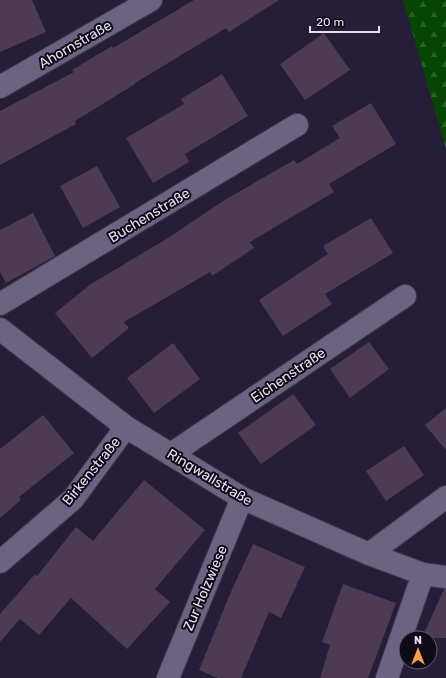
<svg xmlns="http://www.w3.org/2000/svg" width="446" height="678" font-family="Rubik,sans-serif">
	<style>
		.forest { fill: url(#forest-firs) }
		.building { fill: #4d3b54 }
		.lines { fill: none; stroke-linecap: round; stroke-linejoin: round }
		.street-casing { stroke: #423b51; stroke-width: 24 }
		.street { stroke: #6b6381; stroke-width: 22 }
		.labels { text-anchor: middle; stroke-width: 4; stroke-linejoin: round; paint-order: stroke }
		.street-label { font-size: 14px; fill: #e5e1f3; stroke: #0e0a16 }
	</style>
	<defs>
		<pattern id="forest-firs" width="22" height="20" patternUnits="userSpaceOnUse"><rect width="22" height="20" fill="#064602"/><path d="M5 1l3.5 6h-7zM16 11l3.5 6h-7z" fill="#2a6027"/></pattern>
	</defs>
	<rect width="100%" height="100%" fill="#261e38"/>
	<path class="forest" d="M 403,0 L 446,0 L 446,149 Z"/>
	<path class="building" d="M 0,0 L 32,0 L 46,32 L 0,52 Z
		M 194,0 L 279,0 L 229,32 L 226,28 L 135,83 L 135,84 L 75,121 L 76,124 L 0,165 L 0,111 L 74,72 L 72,70 L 112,46 L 113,48 Z
		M 324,33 L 350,70 L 305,100 L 280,64 Z
		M 222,74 L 248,116 L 185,154 L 189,162 L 153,183 L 126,138 L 184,104 L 181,99 Z
		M 371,103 L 396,144 L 329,184 L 334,192 L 250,242 L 254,248 L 212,276 L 210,272 L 124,322 L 129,328 L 92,358 L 55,313 L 91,284 L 168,238 L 223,201 L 294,160 L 297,164 L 340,138 L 332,126 Z
		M 97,166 L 120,207 L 83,228 L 60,186 Z
		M 33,213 L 55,256 L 6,283 L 0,272 L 0,230 Z
		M 371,218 L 393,253 L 325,294 L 332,304 L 283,336 L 259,300 L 328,254 L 323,246 Z
		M 369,342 L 389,369 L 350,398 L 330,369 Z
		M 173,343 L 200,379 L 154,413 L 127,378 Z
		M 293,394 L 316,425 L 261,464 L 238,433 Z
		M 446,408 L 446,450 L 425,425 Z
		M 43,415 L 74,453 L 19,497 L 21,500 L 0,518 L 0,449 Z
		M 404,446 L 424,475 L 386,501 L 366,471 Z
		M 144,480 L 205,530 L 155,589 L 170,602 L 127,649 L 71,598 L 39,635 L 20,619 L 0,642 L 0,614 L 35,574 L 37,576 L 76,527 L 93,541 Z
		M 253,544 L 305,567 L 281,618 L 269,612 L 241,678 L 218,678 L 199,670 L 230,594 Z
		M 343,584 L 396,603 L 368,678 L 320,678 L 330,645 L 322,642 Z
		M 444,589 L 446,589 L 446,638 L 422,638 Z"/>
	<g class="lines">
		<g class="street-casing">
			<path id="street" d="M 0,87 L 151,0
				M 0,304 L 297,125
				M 0,329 L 126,427 L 242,498 L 369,554 L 423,574 L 446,577
				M 171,454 L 405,296
				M 369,554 L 446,497
				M 0,562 L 73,499 L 126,427
				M 168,678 L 242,498
				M 387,678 L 423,574"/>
		</g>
		<use href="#street" class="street"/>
	</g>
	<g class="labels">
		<g class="street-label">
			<text transform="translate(75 44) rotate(-30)" y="5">Ahornstraße</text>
			<text transform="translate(149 215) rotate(-31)" y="5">Buchenstraße</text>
			<text transform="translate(288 375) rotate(-34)" y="5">Eichenstraße</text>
			<text transform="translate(91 471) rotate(-51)" y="5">Birkenstraße</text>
			<text transform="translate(210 477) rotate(31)" y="5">Ringwallstraße</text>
			<text transform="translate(205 588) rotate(-67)" y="5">Zur Holzwiese</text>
		</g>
	</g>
	<g transform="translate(418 650)"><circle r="19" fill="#0e0a16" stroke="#64606e"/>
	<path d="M0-3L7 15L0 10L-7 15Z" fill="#fb9e50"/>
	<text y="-6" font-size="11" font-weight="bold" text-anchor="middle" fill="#e5e1f3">N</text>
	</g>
	<path d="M310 26v6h69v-6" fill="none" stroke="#e5e1f3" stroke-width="2"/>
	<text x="316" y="26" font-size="12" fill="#e5e1f3" stroke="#0e0a16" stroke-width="3" paint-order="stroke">20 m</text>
</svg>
